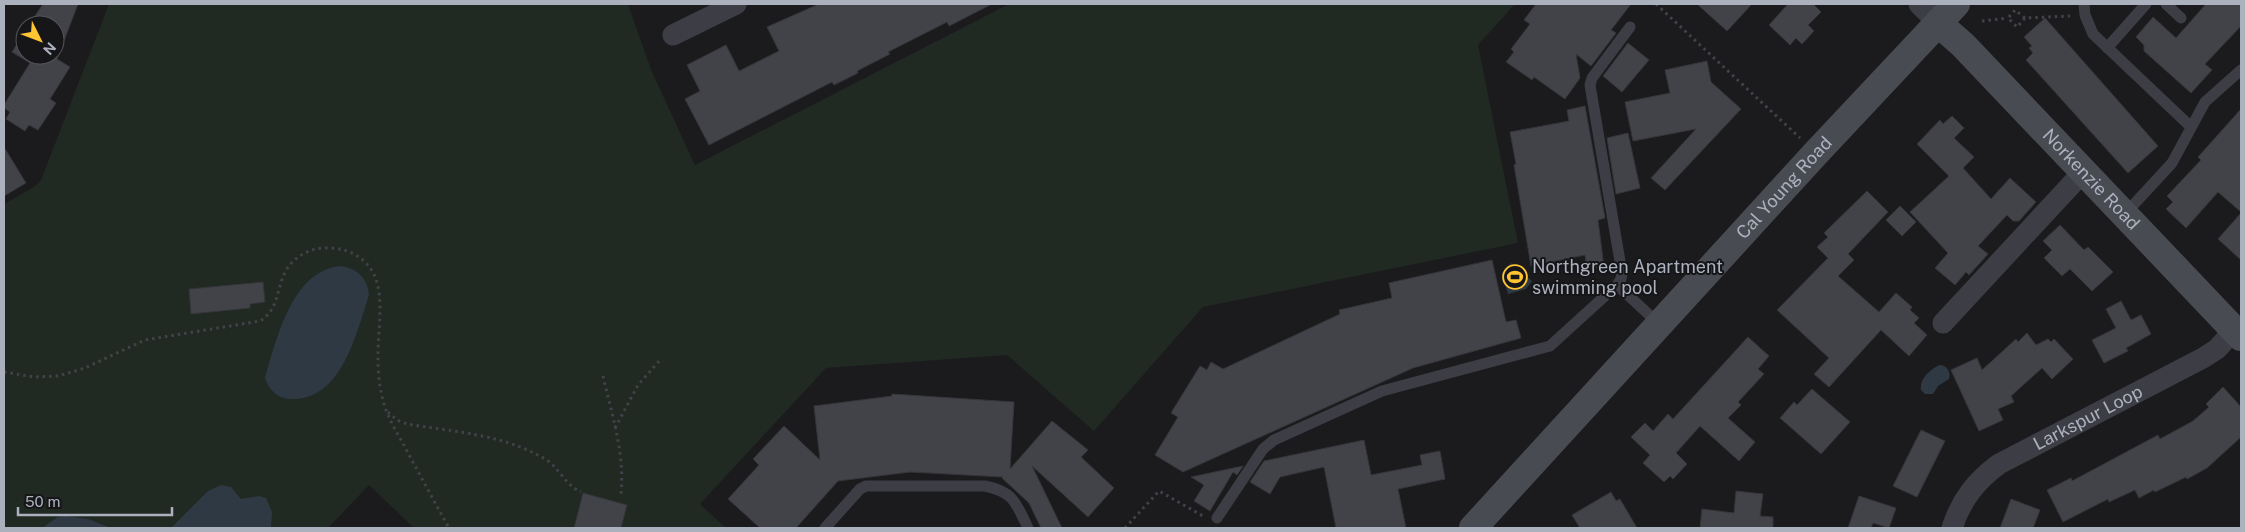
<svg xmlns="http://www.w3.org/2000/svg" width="2245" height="532" font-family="'Public Sans',sans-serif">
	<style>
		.green { fill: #202922 }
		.water { fill: #2f3943 }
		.building { fill: #424348; stroke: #35353a }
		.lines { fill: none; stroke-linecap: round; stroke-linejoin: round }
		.path { stroke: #41434a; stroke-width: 3; stroke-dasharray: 2.5 4; stroke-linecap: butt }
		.lane { stroke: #3d3e45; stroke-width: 11 }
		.street { stroke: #3d3e45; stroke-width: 21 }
		.secondary { stroke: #494b53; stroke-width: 28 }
		.labels { text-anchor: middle; stroke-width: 4; stroke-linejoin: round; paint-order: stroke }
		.street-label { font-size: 18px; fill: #acb1be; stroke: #161619 }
		.poi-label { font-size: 18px; fill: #acb1be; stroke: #161619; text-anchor: start }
	</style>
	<rect width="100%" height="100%" fill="#1b1b1e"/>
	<path class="green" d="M 109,4 L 628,4 L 652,72 L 695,165 L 1009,4 L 1515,4 L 1478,45 L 1518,243 L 1203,307 L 1094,431 L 1007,355 L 826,368 L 700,504 L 726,528 L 414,528 L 369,485 L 328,528 L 4,528 L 4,204 L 34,187 L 41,180 Z"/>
	<path class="water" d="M 1511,263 L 1532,281 L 1526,289 L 1508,294 L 1502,273 Z
		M 341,266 C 357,268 368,279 369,295 C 356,334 342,402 289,399 C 276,398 269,389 265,378 C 277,338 292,270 341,266 Z
		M 1939,365 C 1947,365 1951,372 1949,379 L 1938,386 L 1933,394 L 1925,394 L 1921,390 C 1919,379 1930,370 1939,365 Z
		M 221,485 L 231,487 L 241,499 L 259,496 L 266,498 L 272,512 L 271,528 L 171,528 L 208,491 Z
		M 66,516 L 88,519 L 111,528 L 42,528 L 58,517 Z"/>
	<path class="building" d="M 43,4 L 78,4 L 57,59 L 70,67 L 50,99 L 56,103 L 38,130 L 29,125 L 25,131 L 6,119 L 10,112 L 4,108 L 4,105 L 30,63 L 12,52 L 25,31 L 25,55 L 55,55 L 55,25 L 29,25 Z
		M 819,4 L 992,4 L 949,26 L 947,22 L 888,52 L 890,54 L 857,71 L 858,73 L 834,85 L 832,82 L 709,145 L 685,99 L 700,91 L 687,65 L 726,45 L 739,71 L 779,51 L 767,27 Z
		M 1536,4 L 1631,4 L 1611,30 L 1616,33 L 1591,66 L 1576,54 L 1580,78 L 1565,99 L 1534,77 L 1532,80 L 1506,62 L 1514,52 L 1511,49 L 1530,24 L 1524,20 Z
		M 1697,4 L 1752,4 L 1727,31 Z
		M 1788,4 L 1813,4 L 1821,12 L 1808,25 L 1814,31 L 1802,44 L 1796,38 L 1790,45 L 1769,25 Z
		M 2206,4 L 2241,4 L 2241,26 L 2205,64 L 2212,70 L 2191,93 L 2144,51 L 2144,45 L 2136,37 L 2153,17 L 2176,38 Z
		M 2045,18 L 2158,146 L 2128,173 L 2026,60 L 2033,53 L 2029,48 L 2032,46 L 2024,37 Z
		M 1628,43 L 1649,60 L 1622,92 L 1603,76 Z
		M 1707,61 L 1711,82 L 1741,109 L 1665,190 L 1651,178 L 1696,129 L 1633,141 L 1625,102 L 1670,93 L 1665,70 Z
		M 1585,106 L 1605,218 L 1598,220 L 1604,267 L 1587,269 L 1585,255 L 1531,266 L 1514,165 L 1516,164 L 1510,132 L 1569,121 L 1567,110 Z
		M 2241,109 L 2241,212 L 2218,192 L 2186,228 L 2166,209 L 2173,202 L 2167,196 L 2201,160 L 2198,157 Z
		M 1952,116 L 1964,128 L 1954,138 L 1974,157 L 1963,168 L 1991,199 L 2010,178 L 2036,202 L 2019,221 L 2013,221 L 2007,215 L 1978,246 L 1988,254 L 1969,275 L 1966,272 L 1955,285 L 1935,268 L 1948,253 L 1910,212 L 1949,176 L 1917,144 L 1940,120 L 1943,124 Z
		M 1628,133 L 1640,188 L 1616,194 L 1607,138 Z
		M 4,147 L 26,183 L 4,196 Z
		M 1867,191 L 1888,212 L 1848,254 L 1854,260 L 1838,276 L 1879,312 L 1896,293 L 1912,307 L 1910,310 L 1919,318 L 1914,323 L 1927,335 L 1909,356 L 1881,330 L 1829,387 L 1814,374 L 1829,358 L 1777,310 L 1828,258 L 1817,247 L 1828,237 L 1824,233 Z
		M 1900,206 L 1916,222 L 1902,236 L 1886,220 Z
		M 2241,213 L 2241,260 L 2218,239 Z
		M 2060,225 L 2084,250 L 2088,247 L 2113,272 L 2092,291 L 2070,269 L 2062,276 L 2044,258 L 2052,250 L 2043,241 Z
		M 1492,260 L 1506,322 L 1516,320 L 1521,338 L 1413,368 L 1183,472 L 1155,455 L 1178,417 L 1171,413 L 1200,366 L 1207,370 L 1211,362 L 1223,369 L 1340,314 L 1339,310 L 1392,298 L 1389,283 Z
		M 263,282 L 265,302 L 250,304 L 250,308 L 191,314 L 189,289 Z
		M 2121,301 L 2131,320 L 2141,315 L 2151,334 L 2126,348 L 2128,351 L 2104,363 L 2092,340 L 2116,328 L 2106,309 Z
		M 2027,333 L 2036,345 L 2048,339 L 2051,342 L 2054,339 L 2073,359 L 2052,379 L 2042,368 L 2011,396 L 2014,402 L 1998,409 L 2003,420 L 1979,431 L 1951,370 L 1977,358 L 1982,370 L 2016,339 L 2018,342 Z
		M 1748,337 L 1769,356 L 1758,369 L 1764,374 L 1738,402 L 1741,405 L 1728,418 L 1755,442 L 1739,461 L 1700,426 L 1676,453 L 1687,464 L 1673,479 L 1670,476 L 1664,482 L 1643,463 L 1650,455 L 1631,437 L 1645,423 L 1653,431 L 1668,414 L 1673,419 Z
		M 2223,387 L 2241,407 L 2241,437 L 2207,468 L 2187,479 L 2186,477 L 2155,492 L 2154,490 L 2139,498 L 2135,490 L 2109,502 L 2108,499 L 2063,522 L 2047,490 L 2071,478 L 2072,481 L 2158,435 L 2160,439 L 2193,421 L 2209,407 L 2206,404 Z
		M 1812,389 L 1850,422 L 1821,454 L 1780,418 L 1794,402 L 1797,405 Z
		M 892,394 L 1014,402 L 1010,469 L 1052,421 L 1088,450 L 1081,457 L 1114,488 L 1088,517 L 1032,466 L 1062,528 L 1041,528 L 1029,503 L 1002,478 L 1003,477 L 910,472 L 838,481 L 796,528 L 760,528 L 728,499 L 759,465 L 753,459 L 784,426 L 820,460 L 814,406 L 892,396 Z
		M 1921,430 L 1945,441 L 1917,497 L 1893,486 Z
		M 1364,440 L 1371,475 L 1422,465 L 1420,455 L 1440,451 L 1445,479 L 1398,489 L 1406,528 L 1336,528 L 1324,467 L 1280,477 L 1270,494 L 1250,482 L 1264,461 Z
		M 1243,466 L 1237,475 L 1233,472 L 1210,511 L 1194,501 L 1204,485 L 1191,477 Z
		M 1736,491 L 1763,494 L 1760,516 L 1773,517 L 1773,528 L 1700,528 L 1702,509 L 1734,513 Z
		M 1611,492 L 1616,501 L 1620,499 L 1637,528 L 1580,528 L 1572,515 Z
		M 583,493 L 627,505 L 621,528 L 574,528 Z
		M 1859,496 L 1896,508 L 1889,528 L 1873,523 L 1871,528 L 1848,528 Z
		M 2011,499 L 2040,510 L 2033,528 L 2000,528 Z"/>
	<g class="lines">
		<path class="path" d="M 1656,4 L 1800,138
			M 2025,18 L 2015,10 L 2008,18 L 2017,27 L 2025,18 L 2070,16
			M 1982,21 L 2008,18
			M 4,372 L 34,377 L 58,376 L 85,368 L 145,340 L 260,321 C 287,305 270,269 307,252 C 317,247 333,247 344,250 C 394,266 377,319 378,359 C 378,375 380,392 385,407 C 390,423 400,437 407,451 C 421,477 435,503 449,528
			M 603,376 C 612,415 625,454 621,494
			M 388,412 L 397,420 L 407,424 C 454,432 503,434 545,459 C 559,467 565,485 581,492
			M 615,428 L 638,385 L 661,359
			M 1125,528 L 1159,491 L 1203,516"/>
		<path class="lane" d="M 2084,4 L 2085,15 L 2093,34 L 2191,127
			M 2166,4 L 2181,18
			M 1630,27 L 1592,78 L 1590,85 L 1622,273 L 1621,279 L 1617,285 L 1659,324
			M 2107,48 L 2146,4
			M 2125,214 L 2172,163 L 2205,102 L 2241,70
			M 1217,518 L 1263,449 L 1274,440 L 1382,391 L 1550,346 L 1617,285
			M 825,528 L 860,489 L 866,486 L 985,486 C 1014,492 1016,503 1028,528"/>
		<g class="street">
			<path d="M 1919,4 L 1938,23"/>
			<path d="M 673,35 L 736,4"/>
			<path d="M 1943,323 L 2084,171"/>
			<path id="s1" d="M 1952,528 C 1961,500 1976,481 1999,464 L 2203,358 L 2217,349 L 2234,330"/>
		</g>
		<g class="secondary">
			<path id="s2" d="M 1938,23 L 1963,45 L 2241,337"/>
			<path id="s3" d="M 1473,528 L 1816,153 L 1956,4"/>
		</g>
	</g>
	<defs>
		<g id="stadium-ring" transform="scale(1.25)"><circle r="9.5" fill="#161619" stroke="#ffc431" stroke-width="1.5"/><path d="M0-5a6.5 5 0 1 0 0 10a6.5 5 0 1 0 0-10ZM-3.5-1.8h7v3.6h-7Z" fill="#ffc431"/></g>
	</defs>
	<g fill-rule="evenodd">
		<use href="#stadium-ring" x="1515" y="277"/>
	</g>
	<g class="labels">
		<g class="street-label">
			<text dy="6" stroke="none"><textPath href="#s2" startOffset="219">Norkenzie Road</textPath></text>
			<text dy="6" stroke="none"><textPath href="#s3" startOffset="461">Cal Young Road</textPath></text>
			<text dy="6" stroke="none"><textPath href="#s1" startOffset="181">Larkspur Loop</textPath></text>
		</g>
		<g class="poi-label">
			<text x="1532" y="273">Northgreen Apartment<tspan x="1532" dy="21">swimming pool</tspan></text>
		</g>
	</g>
	<rect width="2245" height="532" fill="none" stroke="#acb1be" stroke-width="10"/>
	<g transform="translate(40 40) rotate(132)"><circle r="24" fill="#161619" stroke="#52545b"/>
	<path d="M0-4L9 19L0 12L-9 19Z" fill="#ffc431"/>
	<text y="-8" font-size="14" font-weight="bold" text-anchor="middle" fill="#acb1be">N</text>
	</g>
	<path d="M18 507v8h154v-8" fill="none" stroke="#acb1be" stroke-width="2.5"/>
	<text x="25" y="507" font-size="15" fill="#acb1be" stroke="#161619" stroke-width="4" paint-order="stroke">50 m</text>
</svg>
